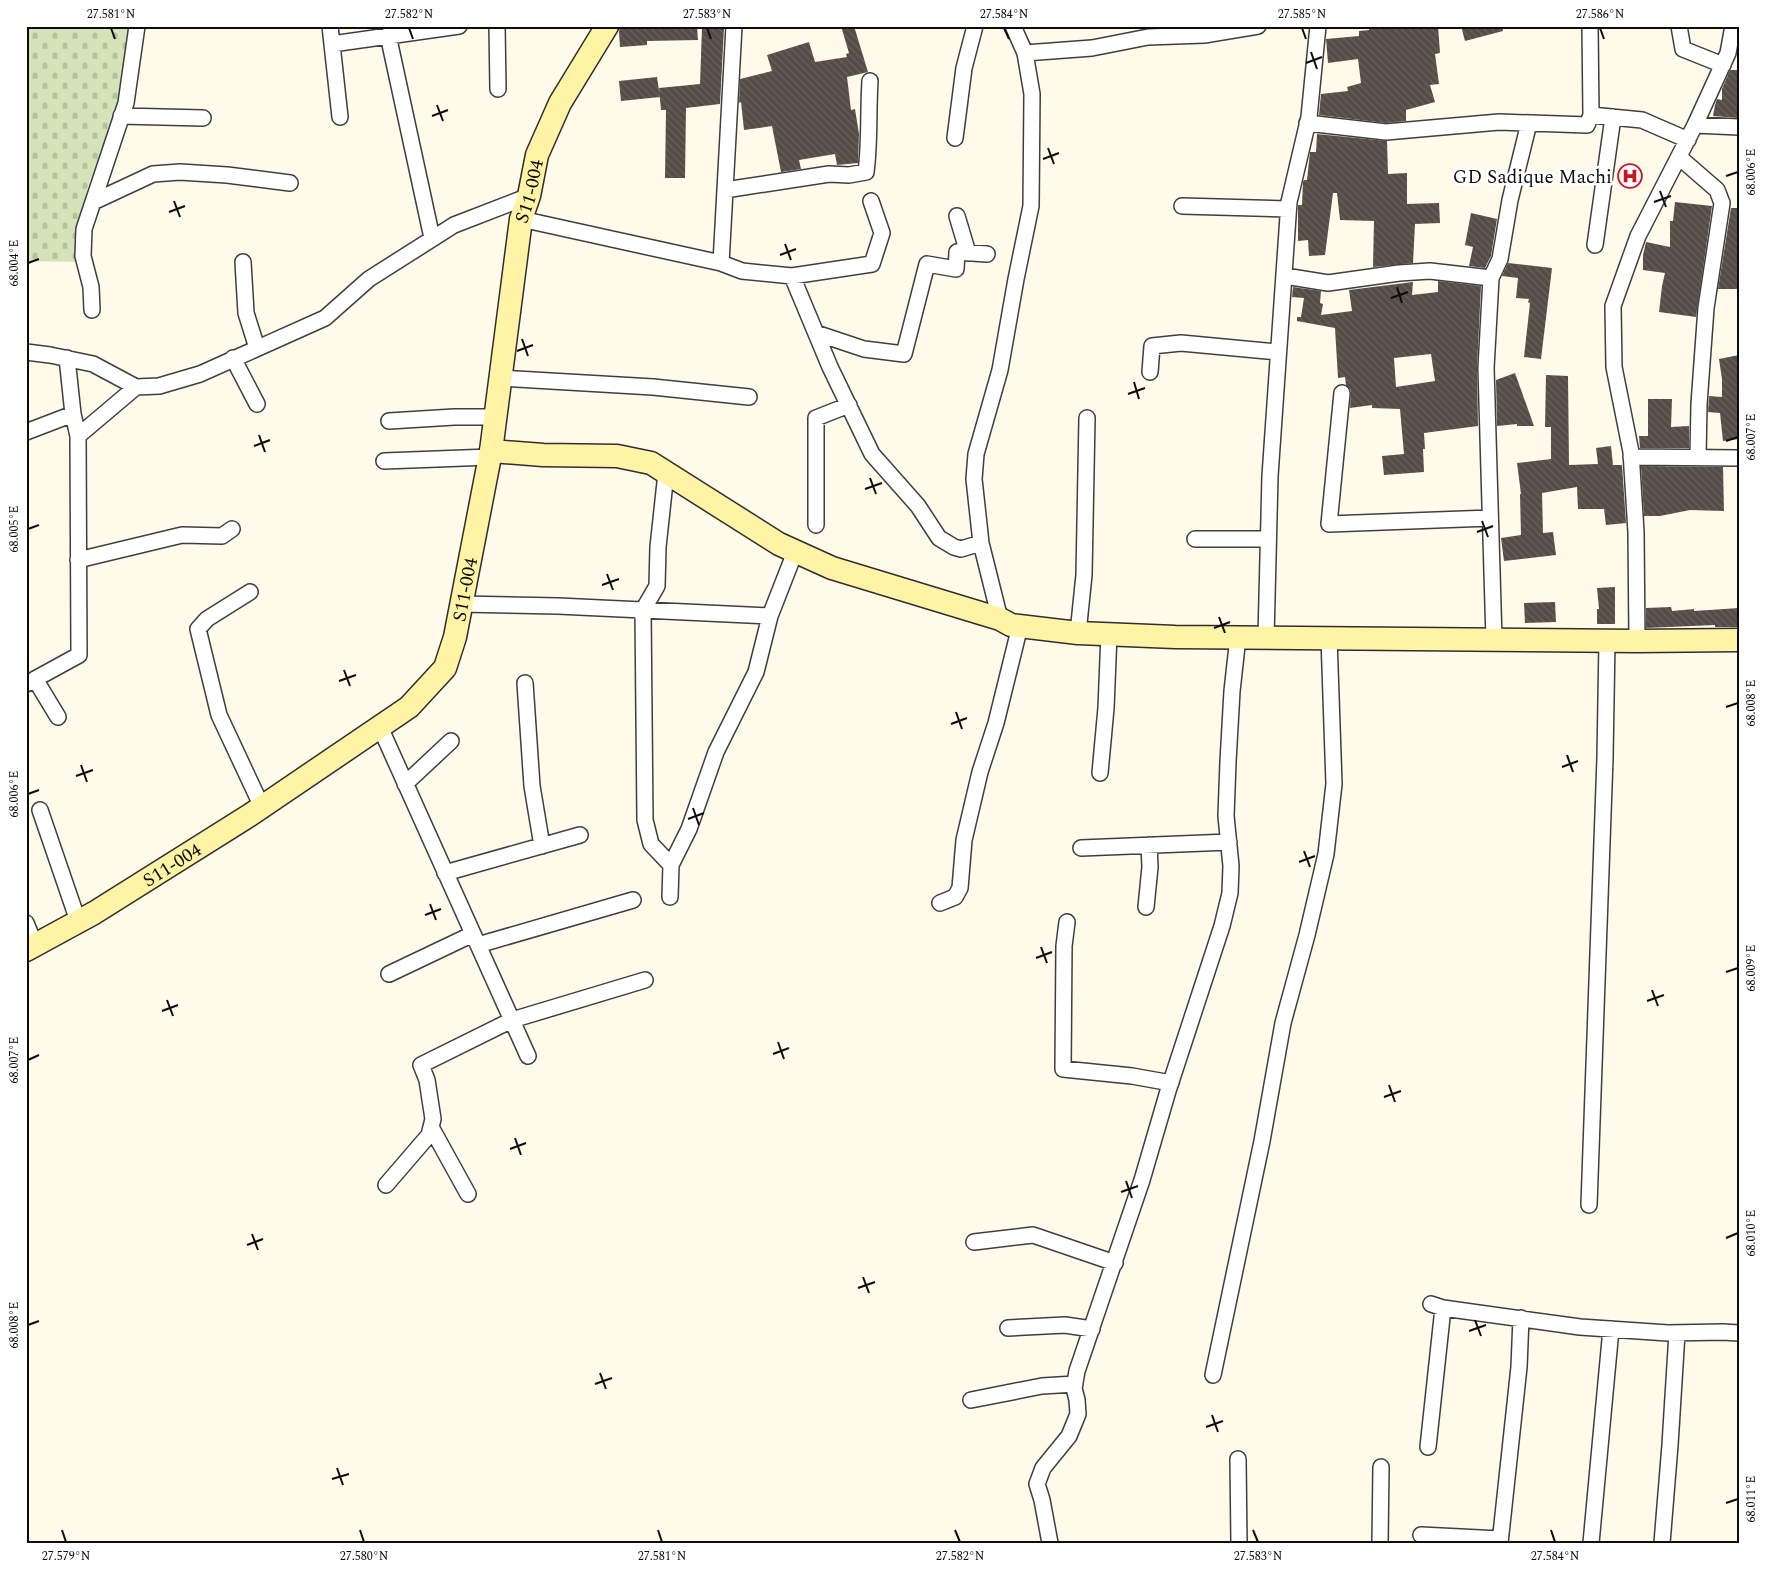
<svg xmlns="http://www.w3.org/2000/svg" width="1765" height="1569" font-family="Spectral,serif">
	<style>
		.cemetery { fill: url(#cemetery-stones) }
		.building { fill: url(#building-back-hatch); fill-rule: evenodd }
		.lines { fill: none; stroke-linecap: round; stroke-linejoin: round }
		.street-casing { stroke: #3f3f3f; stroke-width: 18 }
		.secondary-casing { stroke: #2e2e2e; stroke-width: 25 }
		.street { stroke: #fff; stroke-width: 15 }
		.secondary { stroke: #fff3a5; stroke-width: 22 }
		.ticks { fill: none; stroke: #0c0c0c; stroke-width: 2 }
		.labels { text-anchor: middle; stroke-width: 5; stroke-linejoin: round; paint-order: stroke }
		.poi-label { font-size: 19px; fill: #0c0c0c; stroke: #fff; text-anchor: end }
		.street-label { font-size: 19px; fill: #0c0c0c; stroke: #fff }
		.neatline { fill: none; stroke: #0c0c0c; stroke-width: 2 }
		.ticks-label { font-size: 12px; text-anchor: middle; fill: #0c0c0c }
	</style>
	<defs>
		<pattern id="cemetery-stones" width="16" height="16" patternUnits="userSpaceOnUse" patternTransform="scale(1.25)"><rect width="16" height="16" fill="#d6e3b9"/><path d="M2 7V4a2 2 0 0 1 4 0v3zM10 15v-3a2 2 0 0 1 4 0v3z" fill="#b6c29e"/></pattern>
		<pattern id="building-back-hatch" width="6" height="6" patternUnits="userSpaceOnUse" patternTransform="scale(1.25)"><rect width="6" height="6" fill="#554c47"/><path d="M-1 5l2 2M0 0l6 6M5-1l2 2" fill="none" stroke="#68615d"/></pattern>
	</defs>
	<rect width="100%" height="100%" fill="#fffaea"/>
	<path class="cemetery" d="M 26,26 L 129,26 L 123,75 L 112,126 L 88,186 L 75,250 L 78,262 L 26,261 Z"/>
	<path class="building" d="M 620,26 L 697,26 L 698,40 L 647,41 L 647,45 L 620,47 L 619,32 Z
		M 841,26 L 854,26 L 868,72 L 847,77 L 851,110 L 855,109 L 859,134 L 858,163 L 837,165 L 835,154 L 799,160 L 801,169 L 781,172 L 772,126 L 744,130 L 741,102 L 739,103 L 740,79 L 772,71 L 767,55 L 809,42 L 815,62 L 847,57 L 846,54 L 849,53 Z
		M 1369,26 L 1438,26 L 1440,53 L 1435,54 L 1439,84 L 1430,85 L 1435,102 L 1406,110 L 1406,121 L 1386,123 L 1319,115 L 1321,94 L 1348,91 L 1347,87 L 1361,83 L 1358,59 L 1328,63 L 1326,39 L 1359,36 L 1359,31 L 1369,30 Z
		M 1461,26 L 1502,26 L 1503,31 L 1465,41 Z
		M 702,28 L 724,28 L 720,104 L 686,108 L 685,178 L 665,178 L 666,110 L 661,110 L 659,88 L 700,84 Z
		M 1730,70 L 1739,70 L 1739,118 L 1713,116 L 1715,105 L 1717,99 L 1722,100 L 1722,89 Z
		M 657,77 L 660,97 L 621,101 L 619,81 Z
		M 1317,134 L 1387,141 L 1388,174 L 1407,173 L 1407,204 L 1439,203 L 1440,223 L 1415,224 L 1413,263 L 1373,267 L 1374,221 L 1340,220 L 1337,193 L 1333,193 L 1325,255 L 1309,256 L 1308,240 L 1298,241 L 1298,205 L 1302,205 L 1303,182 L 1304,180 L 1307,180 L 1310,152 L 1316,152 Z
		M 1675,202 L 1712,206 L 1696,317 L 1659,312 L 1662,286 L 1665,273 L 1643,270 L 1643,255 L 1646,242 L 1670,247 L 1670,221 L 1673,221 Z
		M 1731,208 L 1739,208 L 1739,289 L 1718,289 Z
		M 1471,213 L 1497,219 L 1491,256 L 1485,268 L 1469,266 L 1473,247 L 1465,245 Z
		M 1508,263 L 1552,268 L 1541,359 L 1524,357 L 1530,303 L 1528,302 L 1529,299 L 1516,298 L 1518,278 L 1502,276 Z
		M 1438,281 L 1481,286 L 1477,367 L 1478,426 L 1424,433 L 1425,449 L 1423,449 L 1424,472 L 1384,475 L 1382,456 L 1404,454 L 1400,409 L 1372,408 L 1372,405 L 1350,408 L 1351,390 L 1346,385 L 1345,377 L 1338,378 L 1335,328 L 1297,321 L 1297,317 L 1301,317 L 1304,298 L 1292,297 L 1293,287 L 1321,291 L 1320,303 L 1323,304 L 1321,315 L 1352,311 L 1349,290 L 1413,282 L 1412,295 L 1438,292 ZM 1431,354 L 1435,381 L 1396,387 L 1394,358 Z
		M 1739,355 L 1739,439 L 1723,441 L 1720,413 L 1708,412 L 1709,396 L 1722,397 L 1722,379 L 1719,359 Z
		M 1515,373 L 1534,426 L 1517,426 L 1517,424 L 1497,426 L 1496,380 Z
		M 1546,375 L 1568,376 L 1569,465 L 1598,464 L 1596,448 L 1611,446 L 1613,465 L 1622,465 L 1626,523 L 1606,525 L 1604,509 L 1578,509 L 1577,487 L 1542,493 L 1543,533 L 1553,532 L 1556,555 L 1504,561 L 1501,538 L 1521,535 L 1520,494 L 1521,494 L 1517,463 L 1551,459 L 1551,427 L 1545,427 Z
		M 1648,399 L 1672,399 L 1671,427 L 1689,426 L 1689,448 L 1640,448 L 1639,436 L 1648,436 Z
		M 1641,466 L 1723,467 L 1724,511 L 1690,510 L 1660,516 L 1644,516 Z
		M 1615,587 L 1615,624 L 1597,624 L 1597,609 L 1599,609 L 1597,588 Z
		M 1555,602 L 1556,622 L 1525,623 L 1524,603 Z
		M 1671,607 L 1672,611 L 1694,609 L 1694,611 L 1739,608 L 1739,627 L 1715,627 L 1715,625 L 1646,628 L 1646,608 Z"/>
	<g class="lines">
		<g class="street-casing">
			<path id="street" d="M 330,26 L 340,117
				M 497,26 L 498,89
				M 1590,26 L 1591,115
				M 1679,26 L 1683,49 L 1723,65
				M 388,35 L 432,238
				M 332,44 L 459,26
				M 1025,53 L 1092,48 L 1148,37 L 1204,35 L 1258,26
				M 121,116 L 203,118
				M 1307,123 L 1386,132 L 1499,122 L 1587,125 L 1591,115 L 1642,120 L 1688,140
				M 1695,125 L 1739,127
				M 955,138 L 964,68 L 975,26
				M 1679,157 L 1717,190 L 1722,203 L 1706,308 L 1699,404 L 1698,457
				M 725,190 L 829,174 L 849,175 L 866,172 C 870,142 868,112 870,81
				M 93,202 L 153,174 L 180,172 L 227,175 L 290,183
				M 1182,206 L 1288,209
				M 957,216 L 968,253
				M 521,219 L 721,263 L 742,271 L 792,276 L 872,264 L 882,233 L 871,201
				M 1595,245 L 1613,117
				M 243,262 L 246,313 L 257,348
				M 721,263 L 734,26
				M 792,276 L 830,367 L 872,454 L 918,506 L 939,538 L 954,547 L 961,549 L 981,543
				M 1285,276 L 1328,283 L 1399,273 L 1430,271 L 1491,278 L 1486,368 L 1494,640
				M 1491,278 L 1500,259 L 1510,200 L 1529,123
				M 92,310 L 91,287 L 83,256 L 84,229 L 126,103 L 137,26
				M 816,333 L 864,349 L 904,354 L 927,264 L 956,269 L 957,252 L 987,254
				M 26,352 L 50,355 L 93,364 L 136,387 L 159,386 L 200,374 L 325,318 L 369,279 L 454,225 L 529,196
				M 67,358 L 73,414 L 78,436
				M 233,358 L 257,404
				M 1150,372 L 1152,346 L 1181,343 L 1278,352
				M 500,378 L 653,387 L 749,397
				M 1342,393 L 1329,524 L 1490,518
				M 389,421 L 454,417 L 495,417
				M 26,432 L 73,414
				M 1631,457 L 1739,458
				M 384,461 L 490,457
				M 666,473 L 658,547 L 657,586 L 643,610 L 645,820 L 651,844 L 671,865
				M 816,525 L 816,418 L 849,405
				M 1195,539 L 1268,539
				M 78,560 L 182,535 L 222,536 L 232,529
				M 250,592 L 207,619 L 198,629 L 219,715 L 262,807
				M 461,604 L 558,606 L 770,616
				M 1000,619 L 981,543 L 974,479 L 976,454 L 1000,370 L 1016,279 L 1031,206 L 1032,94 L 1025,53 L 1013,26
				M 1078,633 L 1084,575 L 1087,418
				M 1266,638 L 1270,476 L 1289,202 L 1309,117 L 1318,26
				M 1637,641 L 1636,532 L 1631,452 L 1614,367 L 1613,306 L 1638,236 L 1695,125 L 1728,53 L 1733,26
				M 35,679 L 58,717
				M 525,683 L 532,786 L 542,846
				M 26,684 L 79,655 L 78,436 L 136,387
				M 380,727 L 528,1056
				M 1100,773 L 1106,708 L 1109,634
				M 405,784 L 451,741
				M 40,810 L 78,921
				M 1081,848 L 1229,842
				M 445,873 L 580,835
				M 670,897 L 671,865 L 689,829 L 716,752 L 756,672 L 770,616 L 795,552
				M 940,903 L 955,897 L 960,888 L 964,840 L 980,772 L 996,723 L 1020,626
				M 1146,907 L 1150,867 L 1149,845
				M 1067,922 L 1064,946 L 1063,1069 L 1132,1076 L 1171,1083
				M 26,923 L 35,945
				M 478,945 L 633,900
				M 389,974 L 473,934
				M 431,1127 L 468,1194
				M 386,1185 L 429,1135 L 433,1119 L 427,1080 L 421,1065 L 512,1020 L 645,980
				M 1589,1205 L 1605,758 L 1607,641
				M 974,1242 L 1033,1235 L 1115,1263
				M 1431,1304 L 1443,1308 L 1580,1327 L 1668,1333 L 1723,1332 L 1739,1333
				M 1008,1328 L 1065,1325 L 1092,1329
				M 1213,1375 L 1262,1141 L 1283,1023 L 1307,935 L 1326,854 L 1334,784 L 1329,638
				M 971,1400 L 1042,1386 L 1075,1384
				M 1428,1447 L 1443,1308
				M 1238,1459 L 1239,1543
				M 1421,1535 L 1500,1539
				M 1050,1543 L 1042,1500 L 1037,1484 L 1043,1468 L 1069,1436 L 1078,1414 L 1077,1400 L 1074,1388 L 1077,1371 L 1142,1180 L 1168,1091 L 1222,926 L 1230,893 L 1231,866 L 1226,816 L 1228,762 L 1232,691 L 1238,637
				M 1380,1543 L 1381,1467
				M 1500,1543 L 1519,1367 L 1521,1318
				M 1591,1543 L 1611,1329
				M 1662,1543 L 1670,1445 L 1677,1333"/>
		</g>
		<g class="secondary-casing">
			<g id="secondary">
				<path d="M 491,451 L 543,455 L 617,456 L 651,463 L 779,544 L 832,568 L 1000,619 L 1011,625 L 1078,633 L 1175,637 L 1637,641 L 1739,640"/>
				<path id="s1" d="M 26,950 L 94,913 L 250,815 L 409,707 L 445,668 L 455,637 L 491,451 L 521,219 L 529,196 L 537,155 L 560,103 L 607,26"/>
			</g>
		</g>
		<use href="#street" class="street"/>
		<use href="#secondary" class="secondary"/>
	</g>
	<path class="ticks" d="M 111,28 L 115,39M 409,28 L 413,39M 707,28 L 711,39M 1004,28 L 1009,39M 1302,28 L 1306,39M 1600,28 L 1604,39M 1311,52 L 1317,69M 1306,63 L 1322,57M 437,105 L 443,121M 432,116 L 448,110M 1048,148 L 1054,164M 1043,159 L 1059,153M 1726,176 L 1738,172M 1660,191 L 1666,207M 174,201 L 180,217M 1654,202 L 1671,196M 169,212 L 185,206M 785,244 L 791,260M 780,255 L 796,249M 28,263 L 39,259M 1397,287 L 1402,303M 1391,298 L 1408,292M 522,339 L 528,356M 517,351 L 533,345M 1134,382 L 1139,399M 1128,394 L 1145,388M 259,435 L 265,452M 1726,441 L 1738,437M 254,446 L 270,440M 870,478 L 876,494M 865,489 L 882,483M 1482,521 L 1488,537M 28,529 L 39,525M 1477,532 L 1493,526M 607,574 L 613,590M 602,585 L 619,579M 1219,617 L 1225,633M 1214,628 L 1230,622M 344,670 L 350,686M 339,681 L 356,675M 1726,707 L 1738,703M 956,712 L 962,729M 951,724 L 967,718M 1567,755 L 1573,772M 81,765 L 87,782M 1562,767 L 1578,761M 76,776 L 93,770M 28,794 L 39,790M 693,808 L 699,825M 688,819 L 704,813M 1304,851 L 1310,867M 1299,862 L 1315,856M 430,904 L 436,920M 425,915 L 441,909M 1041,947 L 1047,963M 1036,958 L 1052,952M 1726,972 L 1738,968M 1652,990 L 1658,1006M 167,1000 L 173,1016M 1647,1001 L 1664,995M 162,1011 L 178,1005M 778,1042 L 784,1059M 773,1054 L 789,1048M 28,1060 L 39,1055M 1389,1085 L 1395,1102M 1384,1097 L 1401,1091M 515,1138 L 521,1155M 510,1149 L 526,1143M 1126,1181 L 1132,1198M 1121,1192 L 1138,1186M 252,1234 L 258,1250M 1726,1238 L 1738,1233M 247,1245 L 263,1239M 863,1277 L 869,1293M 858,1288 L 875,1282M 1475,1320 L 1481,1336M 28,1325 L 39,1321M 1469,1331 L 1486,1325M 600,1373 L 606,1389M 595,1384 L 612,1378M 1212,1415 L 1218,1432M 1206,1427 L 1223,1421M 337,1468 L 343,1485M 332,1479 L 349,1474M 1726,1503 L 1738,1499M 62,1530 L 66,1542M 360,1530 L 364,1542M 658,1530 L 662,1542M 955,1530 L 960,1542M 1253,1530 L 1258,1542M 1551,1530 L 1555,1542"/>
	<defs>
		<g id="hospital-ring" transform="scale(1.25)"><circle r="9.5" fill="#fff" stroke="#c91622" stroke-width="1.5"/><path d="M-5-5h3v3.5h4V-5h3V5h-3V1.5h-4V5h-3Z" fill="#c91622"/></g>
	</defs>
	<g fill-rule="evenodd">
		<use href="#hospital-ring" x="1630" y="176"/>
	</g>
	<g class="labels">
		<g class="poi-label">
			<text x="1612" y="183">GD Sadique Machi</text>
		</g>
		<g class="street-label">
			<text dy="7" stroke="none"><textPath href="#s1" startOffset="992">S11-004</textPath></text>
			<text dy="7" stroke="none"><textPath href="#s1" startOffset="588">S11-004</textPath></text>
			<text dy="7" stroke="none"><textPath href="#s1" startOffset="169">S11-004</textPath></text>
		</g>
	</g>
	<rect width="1765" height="1569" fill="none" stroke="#ffffff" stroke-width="55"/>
	<rect x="28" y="28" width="1710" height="1514" class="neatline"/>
	<g class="ticks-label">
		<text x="111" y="18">27.581°N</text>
		<text x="409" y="18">27.582°N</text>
		<text x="707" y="18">27.583°N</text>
		<text x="1004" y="18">27.584°N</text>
		<text x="1302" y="18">27.585°N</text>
		<text x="1600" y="18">27.586°N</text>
		<text transform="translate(1751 172) rotate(-90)" y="4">68.006°E</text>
		<text transform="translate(14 263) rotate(-90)" y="4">68.004°E</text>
		<text transform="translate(1751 437) rotate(-90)" y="4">68.007°E</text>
		<text transform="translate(14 529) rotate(-90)" y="4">68.005°E</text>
		<text transform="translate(1751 703) rotate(-90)" y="4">68.008°E</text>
		<text transform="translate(14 794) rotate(-90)" y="4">68.006°E</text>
		<text transform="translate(1751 968) rotate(-90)" y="4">68.009°E</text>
		<text transform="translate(14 1060) rotate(-90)" y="4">68.007°E</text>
		<text transform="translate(1751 1233) rotate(-90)" y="4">68.010°E</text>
		<text transform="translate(14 1325) rotate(-90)" y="4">68.008°E</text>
		<text transform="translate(1751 1499) rotate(-90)" y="4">68.011°E</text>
		<text x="66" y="1560">27.579°N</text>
		<text x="364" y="1560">27.580°N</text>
		<text x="662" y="1560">27.581°N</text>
		<text x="960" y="1560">27.582°N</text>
		<text x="1258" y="1560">27.583°N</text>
		<text x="1555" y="1560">27.584°N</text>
	</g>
</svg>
